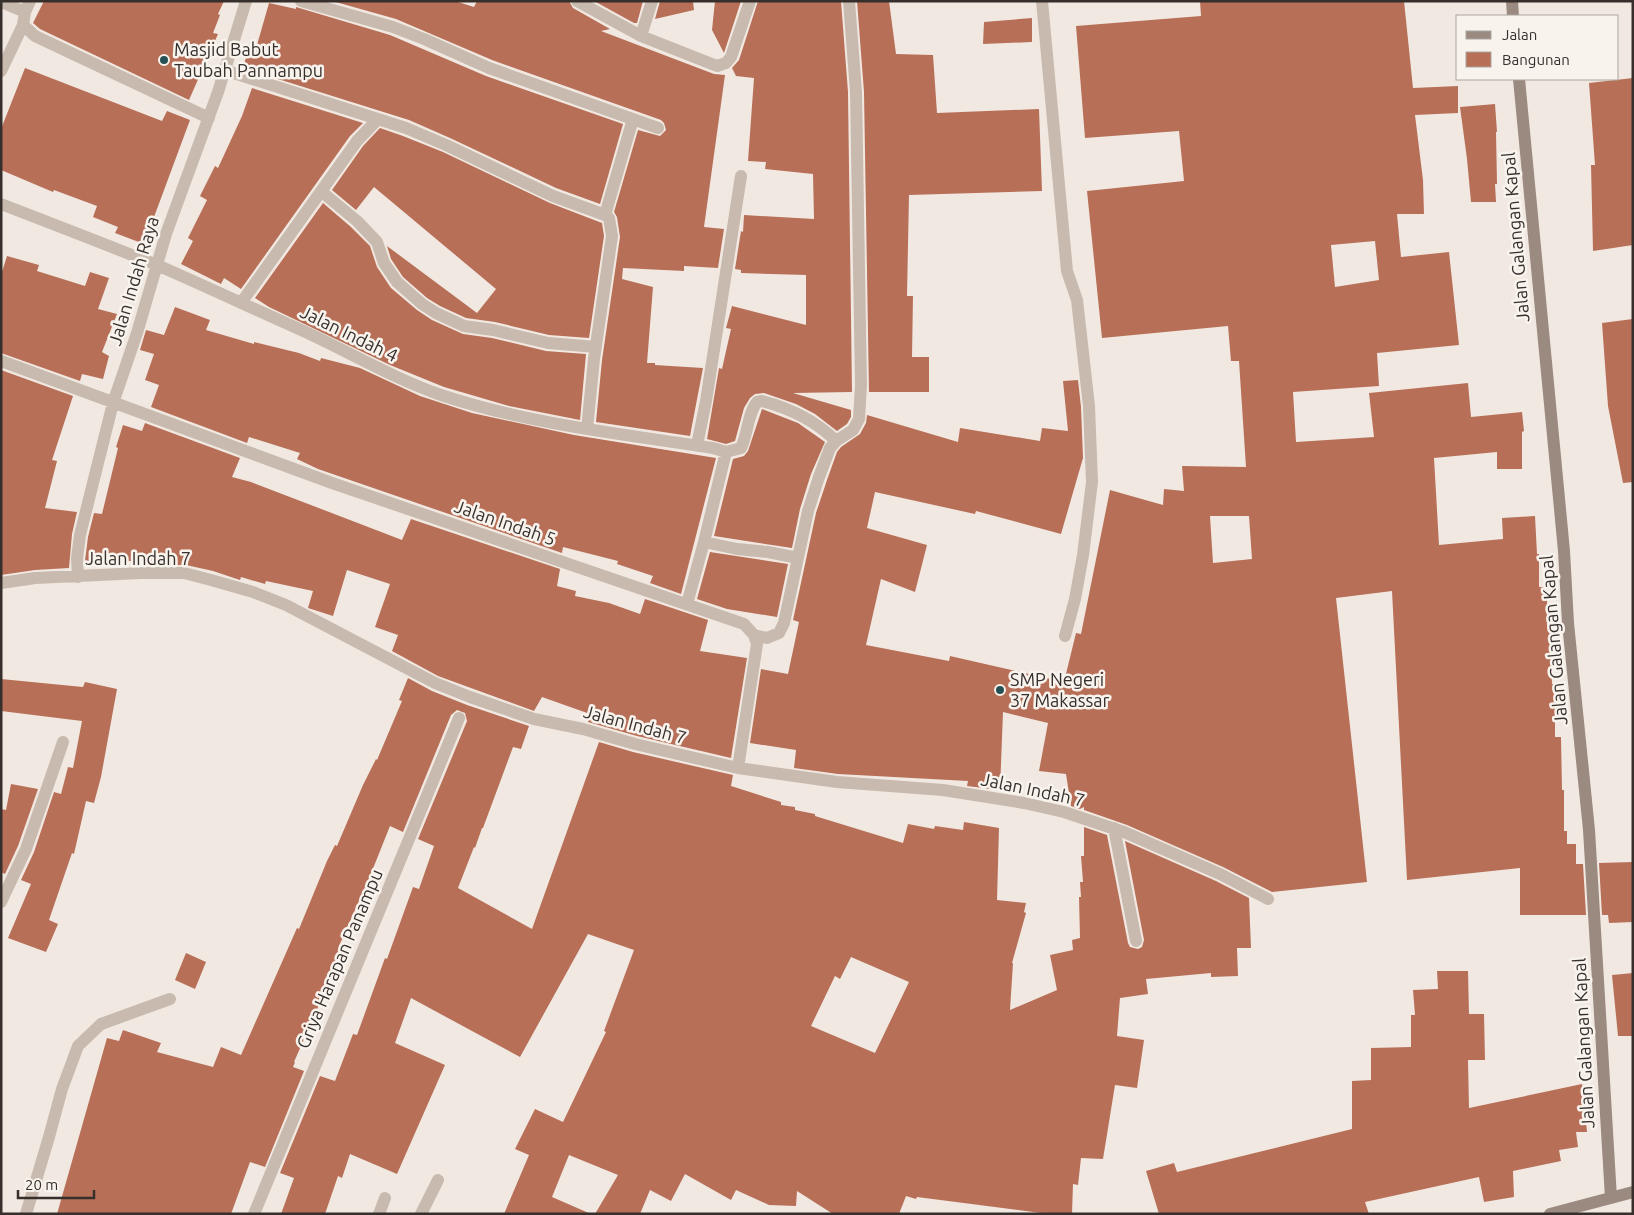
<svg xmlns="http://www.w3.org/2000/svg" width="1634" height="1215" font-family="Ubuntu,sans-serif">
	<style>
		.building { fill: #b86f58; fill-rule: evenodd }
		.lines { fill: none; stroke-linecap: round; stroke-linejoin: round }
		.street { stroke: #c8baae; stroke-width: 12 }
		.secondary { stroke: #9b8a80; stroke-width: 12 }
		.poi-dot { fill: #265154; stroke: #f9f3ed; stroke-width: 2 }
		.labels { text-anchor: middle; stroke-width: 5; stroke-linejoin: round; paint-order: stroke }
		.poi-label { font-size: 18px; fill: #372f2b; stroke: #f9f3ed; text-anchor: start }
		.street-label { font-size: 18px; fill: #372f2b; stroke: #f9f3ed }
	</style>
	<rect width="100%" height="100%" fill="#f1e9e1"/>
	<path class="building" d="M 44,1 L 224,1 L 218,14 L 220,15 L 213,33 L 218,34 L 189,100 L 40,29 L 33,23 Z
		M 332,1 L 455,1 L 474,7 L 477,1 L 569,1 L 573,8 L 610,29 L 601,31 L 714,74 L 725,75 L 704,227 L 724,229 L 718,268 L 684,266 L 684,271 L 623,268 L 622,279 L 653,287 L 647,363 L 655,363 L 655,365 L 703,368 L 690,436 L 596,422 L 602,360 L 620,237 L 617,217 L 614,212 L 638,130 L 660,136 L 666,130 L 664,123 L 661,120 L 492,60 L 396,19 Z
		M 594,1 L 643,1 L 637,23 L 634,23 Z
		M 660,1 L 693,1 L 694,10 L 655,19 Z
		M 715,1 L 741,1 L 724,53 L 712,30 Z
		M 758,1 L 841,1 L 848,92 L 852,392 L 793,393 L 851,410 L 851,417 L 847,424 L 837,431 L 815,414 L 796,404 L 764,393 L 755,394 L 750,398 L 744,408 L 735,441 L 726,444 L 707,439 L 719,368 L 722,369 L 731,329 L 726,328 L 732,306 L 806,325 L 806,275 L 741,273 L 741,270 L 735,269 L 741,231 L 743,232 L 744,215 L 814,219 L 813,174 L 765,169 L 766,162 L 748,161 L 754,78 L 736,76 L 732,68 L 739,60 Z
		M 857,1 L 889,1 L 896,54 L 933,55 L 937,113 L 1039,109 L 1042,191 L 909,195 L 907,296 L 913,296 L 912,357 L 929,357 L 929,392 L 869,392 L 864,92 Z
		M 1200,1 L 1404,1 L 1413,88 L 1458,86 L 1458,113 L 1415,115 L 1423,180 L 1424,214 L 1397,214 L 1401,257 L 1449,252 L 1459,345 L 1377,353 L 1379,386 L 1293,392 L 1296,442 L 1374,437 L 1369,393 L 1468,383 L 1471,417 L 1522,412 L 1524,431 L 1522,432 L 1522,469 L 1497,469 L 1497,452 L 1434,458 L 1439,545 L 1503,539 L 1502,518 L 1535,516 L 1537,554 L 1539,554 L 1539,587 L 1547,587 L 1547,626 L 1550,626 L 1552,684 L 1555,684 L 1555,737 L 1561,737 L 1562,790 L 1564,790 L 1564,831 L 1567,831 L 1567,844 L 1576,844 L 1576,864 L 1583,864 L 1586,915 L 1520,915 L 1520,868 L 1407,880 L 1392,591 L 1336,598 L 1367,882 L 1272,892 L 1223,867 L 1127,825 L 1084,810 L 1084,807 L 1080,809 L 1071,806 L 1066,774 L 1039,771 L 1048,723 L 1003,712 L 1000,790 L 967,786 L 968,781 L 838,774 L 794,768 L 796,750 L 750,743 L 761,669 L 788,674 L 799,622 L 793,620 L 816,513 L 827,480 L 837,452 L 841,447 L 860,434 L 866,423 L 867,415 L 958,442 L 960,428 L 1040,441 L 1042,428 L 1068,431 L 1063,381 L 1078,380 L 1081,407 L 1083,458 L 1061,534 L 976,511 L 975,514 L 875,492 L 867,528 L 927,545 L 915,592 L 881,579 L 866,645 L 949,661 L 950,656 L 1064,682 L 1076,633 L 1081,634 L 1110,490 L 1163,505 L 1164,489 L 1184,491 L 1182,466 L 1246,467 L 1239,361 L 1231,361 L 1228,326 L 1102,338 L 1087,191 L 1184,181 L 1179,131 L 1085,138 L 1076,26 L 1201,16 ZM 1375,241 L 1379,280 L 1335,287 L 1331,245 ZM 1210,516 L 1249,516 L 1252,559 L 1213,563 Z
		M 269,3 L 296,9 L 296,7 L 390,35 L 486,76 L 623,124 L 600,204 L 556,188 L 450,138 L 409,120 L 243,68 L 250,43 L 257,45 Z
		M 1032,18 L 1032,42 L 983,44 L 984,22 Z
		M 25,68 L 162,121 L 167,111 L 190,120 L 144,244 L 115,233 L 118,227 L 93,217 L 97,206 L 54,190 L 53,192 L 1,170 L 1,129 Z
		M 1633,78 L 1633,245 L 1593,251 L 1591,165 L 1595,165 L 1589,83 Z
		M 252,88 L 363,123 L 350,136 L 241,289 L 224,278 L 221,284 L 181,264 L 193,241 L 188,238 L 207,200 L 200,196 L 215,166 L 218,168 L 242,116 Z
		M 1495,104 L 1497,132 L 1496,132 L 1497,184 L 1495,184 L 1496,202 L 1471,202 L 1467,159 L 1460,107 Z
		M 380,128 L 403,136 L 443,152 L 550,203 L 602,223 L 604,236 L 589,338 L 549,335 L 495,322 L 466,318 L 440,306 L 427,298 L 403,277 L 391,259 L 387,246 L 477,313 L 496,289 L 374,187 L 356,210 L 332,190 L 363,146 Z
		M 323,203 L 351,227 L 370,246 L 377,267 L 391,288 L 417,310 L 432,320 L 463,334 L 492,338 L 546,351 L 586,354 L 580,420 L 509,406 L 444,387 L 390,365 L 269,307 L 255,298 Z
		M 7,256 L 39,265 L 37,271 L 85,286 L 90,272 L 109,278 L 98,309 L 117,314 L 102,352 L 109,356 L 103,379 L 82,374 L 80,381 L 1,353 L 1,275 Z
		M 175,307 L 210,320 L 206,330 L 254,344 L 254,342 L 299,353 L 320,361 L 321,358 L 360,368 L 420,396 L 472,413 L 574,435 L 716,458 L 681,594 L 650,583 L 653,576 L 617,564 L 618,561 L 563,547 L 562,553 L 318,469 L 297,459 L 300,453 L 249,437 L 247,443 L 151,407 L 159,385 L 145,380 L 154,354 L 140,350 L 146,330 L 164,335 Z
		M 1633,319 L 1633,482 L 1623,483 L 1608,406 L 1602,323 Z
		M 1,370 L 73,396 L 52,460 L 57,461 L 45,508 L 77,512 L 72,534 L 69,568 L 35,570 L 1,575 Z
		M 762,409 L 798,423 L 825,442 L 811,474 L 800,509 L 792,548 L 714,536 L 733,459 L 744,456 L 748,451 Z
		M 145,423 L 240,458 L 232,477 L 251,482 L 402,540 L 411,519 L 560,569 L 557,586 L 576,591 L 575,596 L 609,603 L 640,614 L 645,599 L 708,620 L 700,651 L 747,658 L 731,758 L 637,736 L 588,722 L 590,714 L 542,697 L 534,711 L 438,676 L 392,651 L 398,635 L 375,627 L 390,584 L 347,570 L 333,616 L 308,608 L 313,591 L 266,581 L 265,584 L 241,577 L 240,580 L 213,571 L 186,565 L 168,565 L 168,563 L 140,563 L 140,561 L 85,561 L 88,537 L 94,513 L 102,514 L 118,448 L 116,447 L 123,425 L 142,431 Z
		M 710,552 L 788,564 L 777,617 L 727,609 L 697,599 Z
		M 408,678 L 432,691 L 467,705 L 529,726 L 521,749 L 513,747 L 483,828 L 482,828 L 475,848 L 474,847 L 458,888 L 532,929 L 599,742 L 633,752 L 733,775 L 731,786 L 781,802 L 781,805 L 795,807 L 795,810 L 815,814 L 815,816 L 903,843 L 908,824 L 934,829 L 935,826 L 963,830 L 964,822 L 999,828 L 997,900 L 1026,903 L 1024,912 L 1026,913 L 1012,963 L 1013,963 L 1010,1010 L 1057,990 L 1050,955 L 1073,950 L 1072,940 L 1080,938 L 1079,897 L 1081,897 L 1080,882 L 1083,882 L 1081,856 L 1084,856 L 1084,827 L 1107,835 L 1128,943 L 1130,947 L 1138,949 L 1142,947 L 1144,940 L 1125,841 L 1216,881 L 1249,898 L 1251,948 L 1237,948 L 1238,976 L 1211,977 L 1211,973 L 1146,979 L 1148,994 L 1120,998 L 1117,1036 L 1144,1040 L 1137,1088 L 1115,1085 L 1103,1159 L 1081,1158 L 1078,1185 L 1073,1184 L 1072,1214 L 1049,1214 L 917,1197 L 916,1199 L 906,1196 L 899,1214 L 833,1214 L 797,1191 L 796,1206 L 769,1205 L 736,1190 L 731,1200 L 685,1174 L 671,1201 L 650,1190 L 640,1214 L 595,1214 L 618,1175 L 569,1155 L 552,1197 L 591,1214 L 504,1214 L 529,1155 L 515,1149 L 535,1109 L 563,1122 L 606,1032 L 604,1031 L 634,950 L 588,934 L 520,1057 L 411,998 L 395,1043 L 445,1065 L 397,1174 L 350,1154 L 342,1178 L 338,1176 L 325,1214 L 281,1214 L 294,1178 L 280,1173 L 320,1076 L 335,1081 L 353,1034 L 357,1035 L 385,958 L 387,959 L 413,887 L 419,889 L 434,846 L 418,839 L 467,721 L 465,713 L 457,710 L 451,715 L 403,832 L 390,826 L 368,881 L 339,946 L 342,947 L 336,966 L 294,1062 L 295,1062 L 293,1067 L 304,1071 L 265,1167 L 250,1162 L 231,1214 L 57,1214 L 107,1038 L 119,1041 L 123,1030 L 161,1043 L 157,1052 L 213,1067 L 221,1047 L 241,1055 L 297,928 L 299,929 L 327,861 L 335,845 L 337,846 L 363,785 L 376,759 L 377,760 L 402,701 L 399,700 ZM 851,957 L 909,982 L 875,1053 L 811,1026 L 835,976 L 840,979 Z
		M 1,679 L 83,687 L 85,682 L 117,689 L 101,777 L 94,803 L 86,801 L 74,854 L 72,853 L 49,920 L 58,924 L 46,952 L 8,938 L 31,884 L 21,880 L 34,852 L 54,792 L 61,794 L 68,767 L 73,768 L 82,721 L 1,711 Z
		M 11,784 L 38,789 L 18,846 L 5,874 L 1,872 L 1,809 L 6,810 Z
		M 1633,862 L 1633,922 L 1609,923 L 1608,915 L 1602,915 L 1599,863 Z
		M 186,953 L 206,962 L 195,989 L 175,980 Z
		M 1437,971 L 1468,971 L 1469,1014 L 1484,1014 L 1485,1060 L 1468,1060 L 1469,1108 L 1582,1084 L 1587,1132 L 1576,1132 L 1578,1147 L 1559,1150 L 1561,1161 L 1513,1171 L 1514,1197 L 1484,1202 L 1479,1177 L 1365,1202 L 1369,1214 L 1159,1214 L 1146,1171 L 1174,1163 L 1177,1172 L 1352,1129 L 1352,1081 L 1371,1080 L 1371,1048 L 1411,1047 L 1411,1015 L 1415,1015 L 1413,990 L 1438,989 Z
		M 1633,973 L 1633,1036 L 1618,1036 L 1612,975 Z"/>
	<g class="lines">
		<path class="street" d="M 301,1 L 393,27 L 424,39 L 489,68 L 658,128
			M 577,1 L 641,36 L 717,66 L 726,63 L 731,57 L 750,1
			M 1042,1 L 1067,271 L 1077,300 L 1089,406 L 1092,482 L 1083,555 L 1075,599 L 1065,636
			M 1,2 L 25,12
			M 23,25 L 35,36 L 209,118
			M 641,36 L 652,1
			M 224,70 L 406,128 L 446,145 L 553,196 L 605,215 L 609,218 L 612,236 L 594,359 L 587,429
			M 1,71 L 23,25 L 25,12 L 30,1
			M 322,192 L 357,221 L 377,242 L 384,263 L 397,282 L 422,304 L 436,313 L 464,326 L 493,330 L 548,343 L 596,347
			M 1,204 C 53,224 105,244 157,265 C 205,286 252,308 299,329 C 346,350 392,378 441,395 C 528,424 622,434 713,448 L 726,452 L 704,542 L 687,604
			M 605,215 L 633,119
			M 241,303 L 357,141 L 378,119
			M 1,361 L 332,483 L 744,624 L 754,635 L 757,644 L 738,768
			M 697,445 L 706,401 L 741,176
			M 726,452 L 741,448 C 748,433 748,413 757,402 L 762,401 C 789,408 816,421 836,441
			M 704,542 L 737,549 L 768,552 L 798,558
			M 78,577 L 77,558 L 80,535 L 113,403 L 137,333 L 166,234 L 218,92 L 246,1
			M 1,583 L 35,578 L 141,573 L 184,573 L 211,580 L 253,592 L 286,605 L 435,683 L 470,697 L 534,719 L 583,729 L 635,744 L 738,768 L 837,782 L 943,790 L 1024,803 L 1064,812 L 1124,832 L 1220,874 L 1268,899
			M 754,635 L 767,638 L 779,633 L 784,623 L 808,511 L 819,477 L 830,448 L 836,441 L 853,430 L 859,419 L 861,385 L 856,92 L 849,1
			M 1114,828 L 1136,941
			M 1,902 L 26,849 L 63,742
			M 26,1214 L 49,1137 L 62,1089 L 78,1046 L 101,1024 L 170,999
			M 254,1214 L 459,718
			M 379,1214 L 385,1198
			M 421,1214 L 438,1180"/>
		<path class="secondary" d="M 1512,1 L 1513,16
			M 1519,79 L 1564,551 L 1568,623 L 1589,830 L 1611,1198
			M 1550,1214 L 1633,1192"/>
	</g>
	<g class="poi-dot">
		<circle cx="164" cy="60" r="5"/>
		<circle cx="1000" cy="690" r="5"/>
	</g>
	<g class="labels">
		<g class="poi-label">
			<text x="174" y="56">Masjid Babut<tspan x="174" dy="21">Taubah Pannampu</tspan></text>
			<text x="1010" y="686">SMP Negeri<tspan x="1010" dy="21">37 Makassar</tspan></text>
		</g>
		<g class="street-label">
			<text transform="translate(1516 237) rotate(-95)" y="6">Jalan Galangan Kapal</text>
			<text transform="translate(134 281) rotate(-73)" y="6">Jalan Indah Raya</text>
			<text transform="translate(349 334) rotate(26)" y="6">Jalan Indah 4</text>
			<text transform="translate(505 523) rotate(19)" y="6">Jalan Indah 5</text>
			<text x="138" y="565">Jalan Indah 7</text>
			<text transform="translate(1554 640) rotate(-95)" y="6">Jalan Galangan Kapal</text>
			<text transform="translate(635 725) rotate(15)" y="6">Jalan Indah 7</text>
			<text transform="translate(1033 790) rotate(12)" y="6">Jalan Indah 7</text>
			<text transform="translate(340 959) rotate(-67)" y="6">Griya Harapan Panampu</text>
			<text transform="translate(1584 1043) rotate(-93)" y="6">Jalan Galangan Kapal</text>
		</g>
	</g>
	<rect width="1634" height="1215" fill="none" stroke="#372f2b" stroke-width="5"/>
	<rect x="1456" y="15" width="162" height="65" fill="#f9f3ed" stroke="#aba59f"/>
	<rect x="1466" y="31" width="25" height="8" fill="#9b8a80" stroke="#aba59f"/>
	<text x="1502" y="40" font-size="15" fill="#372f2b">Jalan</text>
	<rect x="1466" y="52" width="25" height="15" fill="#b86f58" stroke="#aba59f"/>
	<text x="1502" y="65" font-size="15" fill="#372f2b">Bangunan</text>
	<path d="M18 1190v8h76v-8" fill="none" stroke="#372f2b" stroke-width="2.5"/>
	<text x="25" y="1190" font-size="15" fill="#372f2b" stroke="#f9f3ed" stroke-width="4" paint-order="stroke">20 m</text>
</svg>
